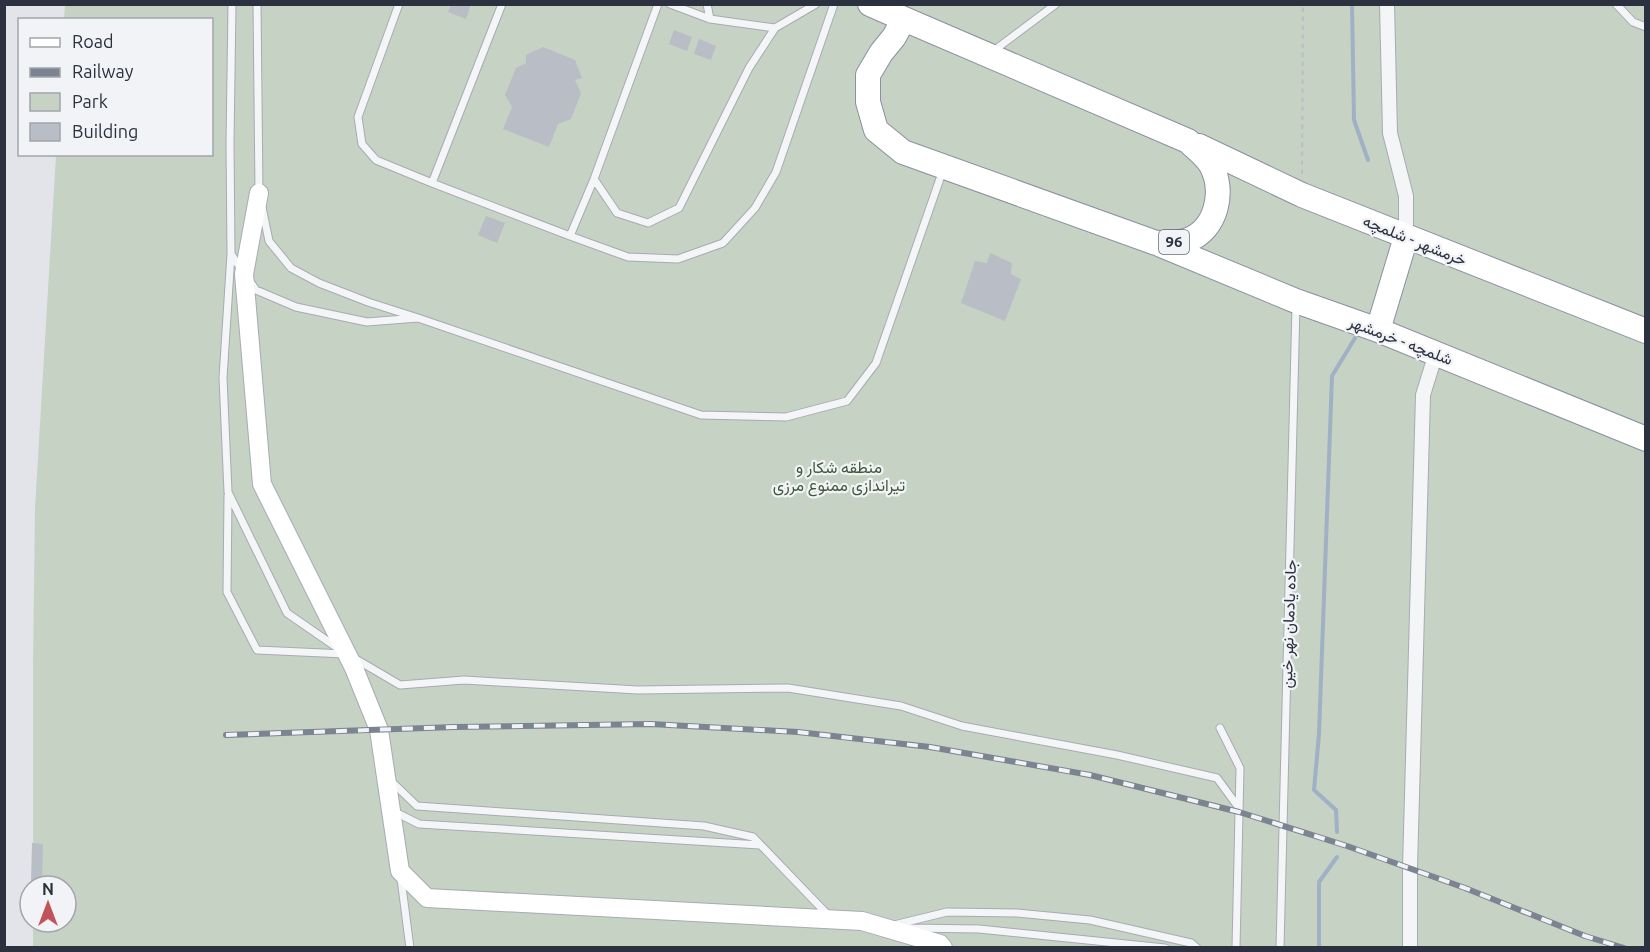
<svg xmlns="http://www.w3.org/2000/svg" width="1650" height="952" font-family="Ubuntu,Vazirmatn,sans-serif">
	<style>
		.green { fill: #c6d2c4 }
		.lines { fill: none; stroke-linecap: round; stroke-linejoin: round }
		.stream { stroke: #a0b0c5; stroke-width: 4 }
		.building { fill: #b9bdc5 }
		.lane-casing { stroke: #a7abb3; stroke-width: 9 }
		.street-casing { stroke: #a7abb3; stroke-width: 16 }
		.secondary-casing { stroke: #a7abb3; stroke-width: 20 }
		.highway-casing { stroke: #8a919e; stroke-width: 26 }
		.path { stroke: #bcbec3; stroke-width: 2; stroke-dasharray: 4.5 4.5; stroke-linecap: butt }
		.lane { stroke: #f4f5f7; stroke-width: 7 }
		.street { stroke: #f4f5f7; stroke-width: 14 }
		.secondary { stroke: #fff; stroke-width: 18 }
		.highway { stroke: #fff; stroke-width: 24 }
		.rail-casing { stroke: #7c8391; stroke-width: 6 }
		.rail { stroke: #f1f3f6; stroke-width: 4; stroke-dasharray: 11; stroke-linecap: butt }
		.labels { text-anchor: middle; stroke-width: 4.5; stroke-linejoin: round; paint-order: stroke }
		.shield { fill: #f1f3f6; stroke: #666b76; stroke-width: 1.5 }
		.shield-label { font-size: 15px; font-weight: bold; fill: #2b313f }
		.street-label { font-size: 16px; fill: #2b313f; stroke: #f1f3f6 }
		.park-label { font-size: 16px; fill: #3e593a; stroke: #f1f3f6 }
	</style>
	<rect width="100%" height="100%" fill="#e2e4e9"/>
	<path class="green" d="M 65,5 L 1645,5 L 1645,947 L 33,948 L 33,922 L 66,922 L 66,886 L 33,886 L 33,665 L 35,508 L 56,155 L 212,154 L 212,20 L 64,19 Z"/>
	<g class="lines">
		<path class="stream" d="M 1352,4 L 1354,120 L 1368,160
			M 1337,832 L 1336,810 L 1314,790 L 1319,734 L 1332,376 L 1355,338
			M 1319,948 L 1319,882 L 1337,857"/>
	</g>
	<path class="building" d="M 451,4 L 471,4 L 466,19 L 448,12 Z
		M 674,30 L 692,37 L 687,51 L 669,44 Z
		M 699,39 L 716,46 L 711,60 L 694,54 Z
		M 543,47 L 575,60 L 582,78 L 575,80 L 581,93 L 571,119 L 558,124 L 549,147 L 503,129 L 512,107 L 505,95 L 516,68 L 526,63 L 526,55 Z
		M 486,216 L 505,223 L 497,243 L 478,235 Z
		M 990,253 L 1012,263 L 1011,274 L 1021,279 L 1005,321 L 961,303 L 975,261 L 987,263 Z
		M 32,843 L 43,844 L 42,882 L 31,882 Z"/>
	<g class="lines">
		<g class="lane-casing">
			<path id="lane" d="M 232,4 L 230,143 L 231,254 L 241,269
				M 257,4 L 259,193
				M 399,4 L 358,117 L 362,144 L 376,160 L 432,183
				M 502,4 L 432,183 L 570,236 L 594,179
				M 658,4 L 594,179 L 617,213 L 648,223 L 679,208 L 749,68 L 775,28 L 816,4
				M 670,4 L 710,19 L 775,28
				M 707,4 L 710,19
				M 1616,4 L 1633,22 L 1646,27
				M 992,52 L 1056,4
				M 570,236 L 628,257 L 678,259 L 723,243 L 755,208 L 776,172 L 834,4
				M 231,254 L 223,378 L 228,492 L 287,613 L 339,649
				M 249,280 L 256,290 L 296,307 L 367,322 L 418,318 L 368,302 L 319,283 L 291,268 L 269,241 L 262,207
				M 418,318 L 701,415 L 786,417 L 847,401 L 876,363 L 943,170
				M 228,496 L 227,592 L 257,650 L 345,654
				M 354,658 L 400,685 L 464,680 L 638,690 L 788,688 L 901,706 L 962,726 L 1117,755 L 1217,778 L 1239,808
				M 1220,728 L 1240,768 L 1236,948
				M 391,781 L 417,806 L 704,826 L 753,837 L 829,916
				M 395,812 L 419,824 L 760,845
				M 401,879 L 410,948
				M 894,925 L 947,912 L 1017,913 L 1090,920 L 1191,943 L 1197,948
				M 910,928 L 979,929 L 1165,948
				M 1280,948 L 1296,305"/>
		</g>
		<g class="street-casing">
			<path id="street" d="M 1387,4 L 1390,133 L 1406,196 L 1406,237
				M 1410,948 L 1410,868 L 1423,395 L 1436,353"/>
		</g>
		<g class="secondary-casing">
			<path id="secondary" d="M 259,193 L 244,274 L 262,484 L 354,668 L 379,730 L 400,871 L 427,898 L 862,921 L 940,944 L 943,948"/>
		</g>
		<g class="highway-casing">
			<path id="highway" d="M 870,4 L 904,19 L 1188,141 C 1195,148 1206,156 1211,165 C 1225,191 1217,229 1188,240 C 1179,244 1165,242 1156,243 L 903,152 L 876,130 L 868,102 L 868,75 L 881,53 L 894,37 L 904,19
				M 1199,146 L 1302,195 L 1646,331
				M 1161,245 L 1296,301 L 1378,330 L 1646,439
				M 1378,330 L 1406,237"/>
		</g>
		<path class="path" d="M 1302,174 L 1303,4"/>
		<use href="#lane" class="lane"/>
		<use href="#street" class="street"/>
		<use href="#secondary" class="secondary"/>
		<use href="#highway" class="highway"/>
		<g class="rail-casing">
			<path id="rail" d="M 226,735 L 455,727 L 651,724 L 798,732 L 930,747 L 1090,775 L 1239,812 L 1347,846 L 1465,888 L 1585,936 L 1624,948"/>
		</g>
		<use href="#rail" class="rail"/>
	</g>
	<g class="labels">
		<rect class="shield" x="1159" y="230" width="30" height="24" rx="4.5"/>
		<g class="shield-label">
			<text x="1174" y="247">96</text>
		</g>
		<g class="street-label">
			<text transform="translate(1415 240) rotate(22)" y="6">خرمشهر - شلمچه</text>
			<text transform="translate(1401 340) rotate(21)" y="6">شلمچه - خرمشهر</text>
			<text transform="translate(1288 624) rotate(-88)" y="6">جاده یادمان نهر خین</text>
		</g>
		<g class="park-label">
			<text x="839" y="473">منطقه شکار و<tspan x="839" dy="18">تیراندازی ممنوع مرزی</tspan></text>
		</g>
	</g>
	<rect width="1650" height="952" fill="none" stroke="#2b313f" stroke-width="12"/>
	<rect x="18" y="18" width="195" height="138" fill="#f1f3f6" stroke="#a2a5ad" stroke-width="1.5"/>
	<rect x="30" y="38" width="30" height="9" fill="#ffffff" stroke="#a2a5ad" stroke-width="1.5"/>
	<text x="72" y="48" font-size="18" fill="#2b313f">Road</text>
	<rect x="30" y="68" width="30" height="9" fill="#7c8391" stroke="#a2a5ad" stroke-width="1.5"/>
	<text x="72" y="78" font-size="18" fill="#2b313f">Railway</text>
	<rect x="30" y="93" width="30" height="18" fill="#c6d2c4" stroke="#a2a5ad" stroke-width="1.5"/>
	<text x="72" y="108" font-size="18" fill="#2b313f">Park</text>
	<rect x="30" y="123" width="30" height="18" fill="#b9bdc5" stroke="#a2a5ad" stroke-width="1.5"/>
	<text x="72" y="138" font-size="18" fill="#2b313f">Building</text>
	<g transform="translate(48 904)"><circle r="28" fill="#f1f3f6" stroke="#a2a5ad" stroke-width="1.5"/>
	<path d="M0-4.5L10 22L0 15L-10 22Z" fill="#c1535c"/>
	<text y="-9" font-size="16" font-weight="bold" text-anchor="middle" fill="#2b313f">N</text>
	</g>
</svg>
